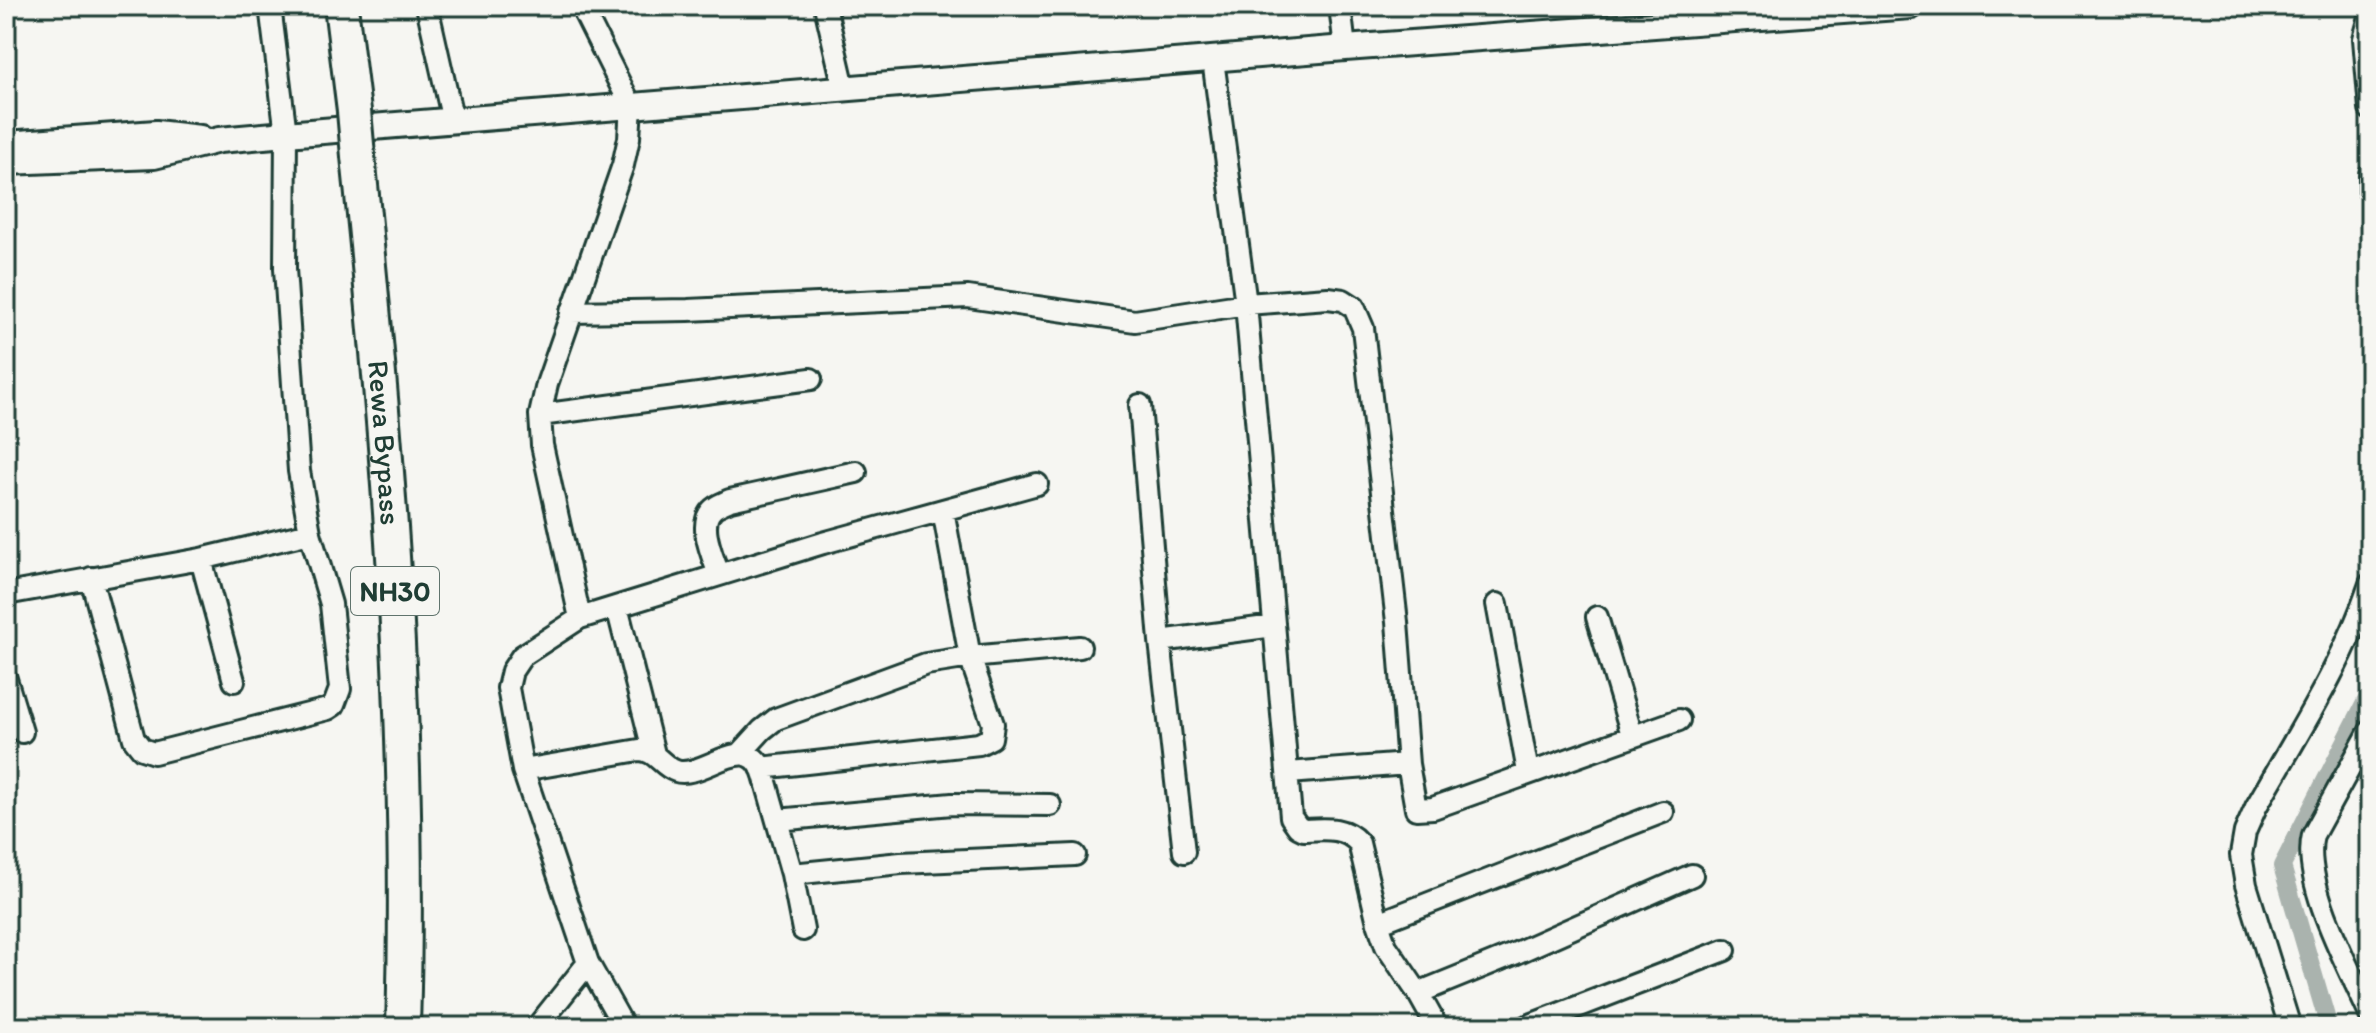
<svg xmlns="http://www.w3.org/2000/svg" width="2376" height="1033" font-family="Itim,sans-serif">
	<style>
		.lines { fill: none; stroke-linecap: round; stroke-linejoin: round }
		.canal { stroke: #aab3ae; stroke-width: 18 }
		.minor-casing { stroke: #1f3d34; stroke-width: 26 }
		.tertiary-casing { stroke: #1f3d34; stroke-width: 30 }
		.trunk-casing { stroke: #1f3d34; stroke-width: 38 }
		.minor { stroke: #f6f6f2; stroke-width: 20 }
		.tertiary { stroke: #f6f6f2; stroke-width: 24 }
		.trunk { stroke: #f6f6f2; stroke-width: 32 }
		.trunk-bridge-casing { stroke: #1f3d34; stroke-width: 38; stroke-linecap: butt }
		.trunk-bridge { stroke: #f6f6f2; stroke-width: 32 }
		.labels { text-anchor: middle; stroke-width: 7; stroke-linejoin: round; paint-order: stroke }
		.shield { fill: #f6f6f2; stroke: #60746d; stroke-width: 2 }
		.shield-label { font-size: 28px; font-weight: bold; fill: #1f3d34 }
		.street-label { font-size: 30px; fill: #1f3d34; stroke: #f6f6f2 }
	</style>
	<rect width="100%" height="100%" fill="#f6f6f2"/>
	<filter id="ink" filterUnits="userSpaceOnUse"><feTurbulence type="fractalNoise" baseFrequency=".0125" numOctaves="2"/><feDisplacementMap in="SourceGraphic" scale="16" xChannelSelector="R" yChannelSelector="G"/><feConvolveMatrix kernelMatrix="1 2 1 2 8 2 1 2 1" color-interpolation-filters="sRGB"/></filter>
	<g filter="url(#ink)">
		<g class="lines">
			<path class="canal" d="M 2329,1027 L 2282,866 L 2370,693"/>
			<g class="minor-casing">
				<path id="minor" d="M 427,6 L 453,121
					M 825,6 L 844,88
					M 1340,6 L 1345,48
					M 2370,17 L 2364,39 L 2370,109
					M 1213,60 L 1246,304 L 1291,817 L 1298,827 L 1304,830 C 1324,829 1344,826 1359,843 L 1378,923 L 1386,946 L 1418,993 L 1437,1027
					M 2370,174 L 2370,193
					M 571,312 L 688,310 L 968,297 L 1135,321 L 1246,304 L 1328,298 L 1343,300 L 1354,307 L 1363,328 L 1397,622 L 1408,764 L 1416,809 L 1433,808 L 1679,720
					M 1140,405 L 1160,641 L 1184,852
					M 540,415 L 811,379
					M 201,559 L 234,681
					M 719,575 C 714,559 697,525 712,510 C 716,505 724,503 730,500 L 856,472
					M 91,578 L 134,739 L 142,749 L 154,753 L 328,709 L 334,705 L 340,689 L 331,604 L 310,533 L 299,471 L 285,269 L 286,134 L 270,6
					M 6,594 L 201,559 L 310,533
					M 1497,604 L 1528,772
					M 617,607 L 654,754
					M 1597,617 L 1632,735
					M 580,618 L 542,445 L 540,415 L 547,384 L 623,165 L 629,138 L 631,106 L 581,6
					M 1160,641 L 1274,626
					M 6,679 L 22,732
					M 2370,731 L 2313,835 C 2301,883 2350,969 2370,1015
					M 741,753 L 762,730 L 776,719 L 926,664 L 970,657 L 1080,647
					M 761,768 L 979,744 L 991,738 L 993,724 L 970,657 L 943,510
					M 523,770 L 639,750 C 656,750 661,766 676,771 C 702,780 749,727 764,775 L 792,874 L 803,930
					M 1288,773 L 1408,764
					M 777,820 L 952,804 L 1050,805
					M 792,874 L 901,863 L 1075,855
					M 1378,923 L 1663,812
					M 588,963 L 624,1027
					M 1418,993 L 1514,954 L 1692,875
					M 537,1027 L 588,963 L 523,770 L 508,688 L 512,671 L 522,656 L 580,618 L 823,543 L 1037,484
					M 1525,1027 L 1725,950
					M 2290,1027 L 2246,885 L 2241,855 L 2245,832 L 2256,807 C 2297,735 2344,663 2370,584"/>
			</g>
			<g class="tertiary-casing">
				<path id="tertiary" d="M 6,144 L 156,133 L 200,138
					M 6,162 L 154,156 L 219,140 L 286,134 L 1345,48 L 1911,6"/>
			</g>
			<g class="trunk-casing">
				<g id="trunk">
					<path d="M 341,6 L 354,111"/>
					<path id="s1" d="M 358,156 C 388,445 412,736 403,1027"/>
				</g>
			</g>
			<use href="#minor" class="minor"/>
			<use href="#tertiary" class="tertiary"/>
			<use href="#trunk" class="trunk"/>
			<g class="trunk-bridge-casing">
				<path id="trunk-bridge" d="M 354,111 L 358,156"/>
			</g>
			<use href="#trunk-bridge" class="trunk-bridge"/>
		</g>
	</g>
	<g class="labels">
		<rect class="shield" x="351" y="567" width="88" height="48" rx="6"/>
		<g class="shield-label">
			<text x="395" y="601">NH30</text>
		</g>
		<g class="street-label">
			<text dy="10" stroke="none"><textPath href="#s1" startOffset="288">Rewa Bypass</textPath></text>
		</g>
	</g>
	<rect width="2376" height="1033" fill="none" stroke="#f6f6f2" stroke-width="32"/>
	<rect x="16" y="16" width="2344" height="1001" fill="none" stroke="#1f3d34" stroke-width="3" filter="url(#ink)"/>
</svg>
